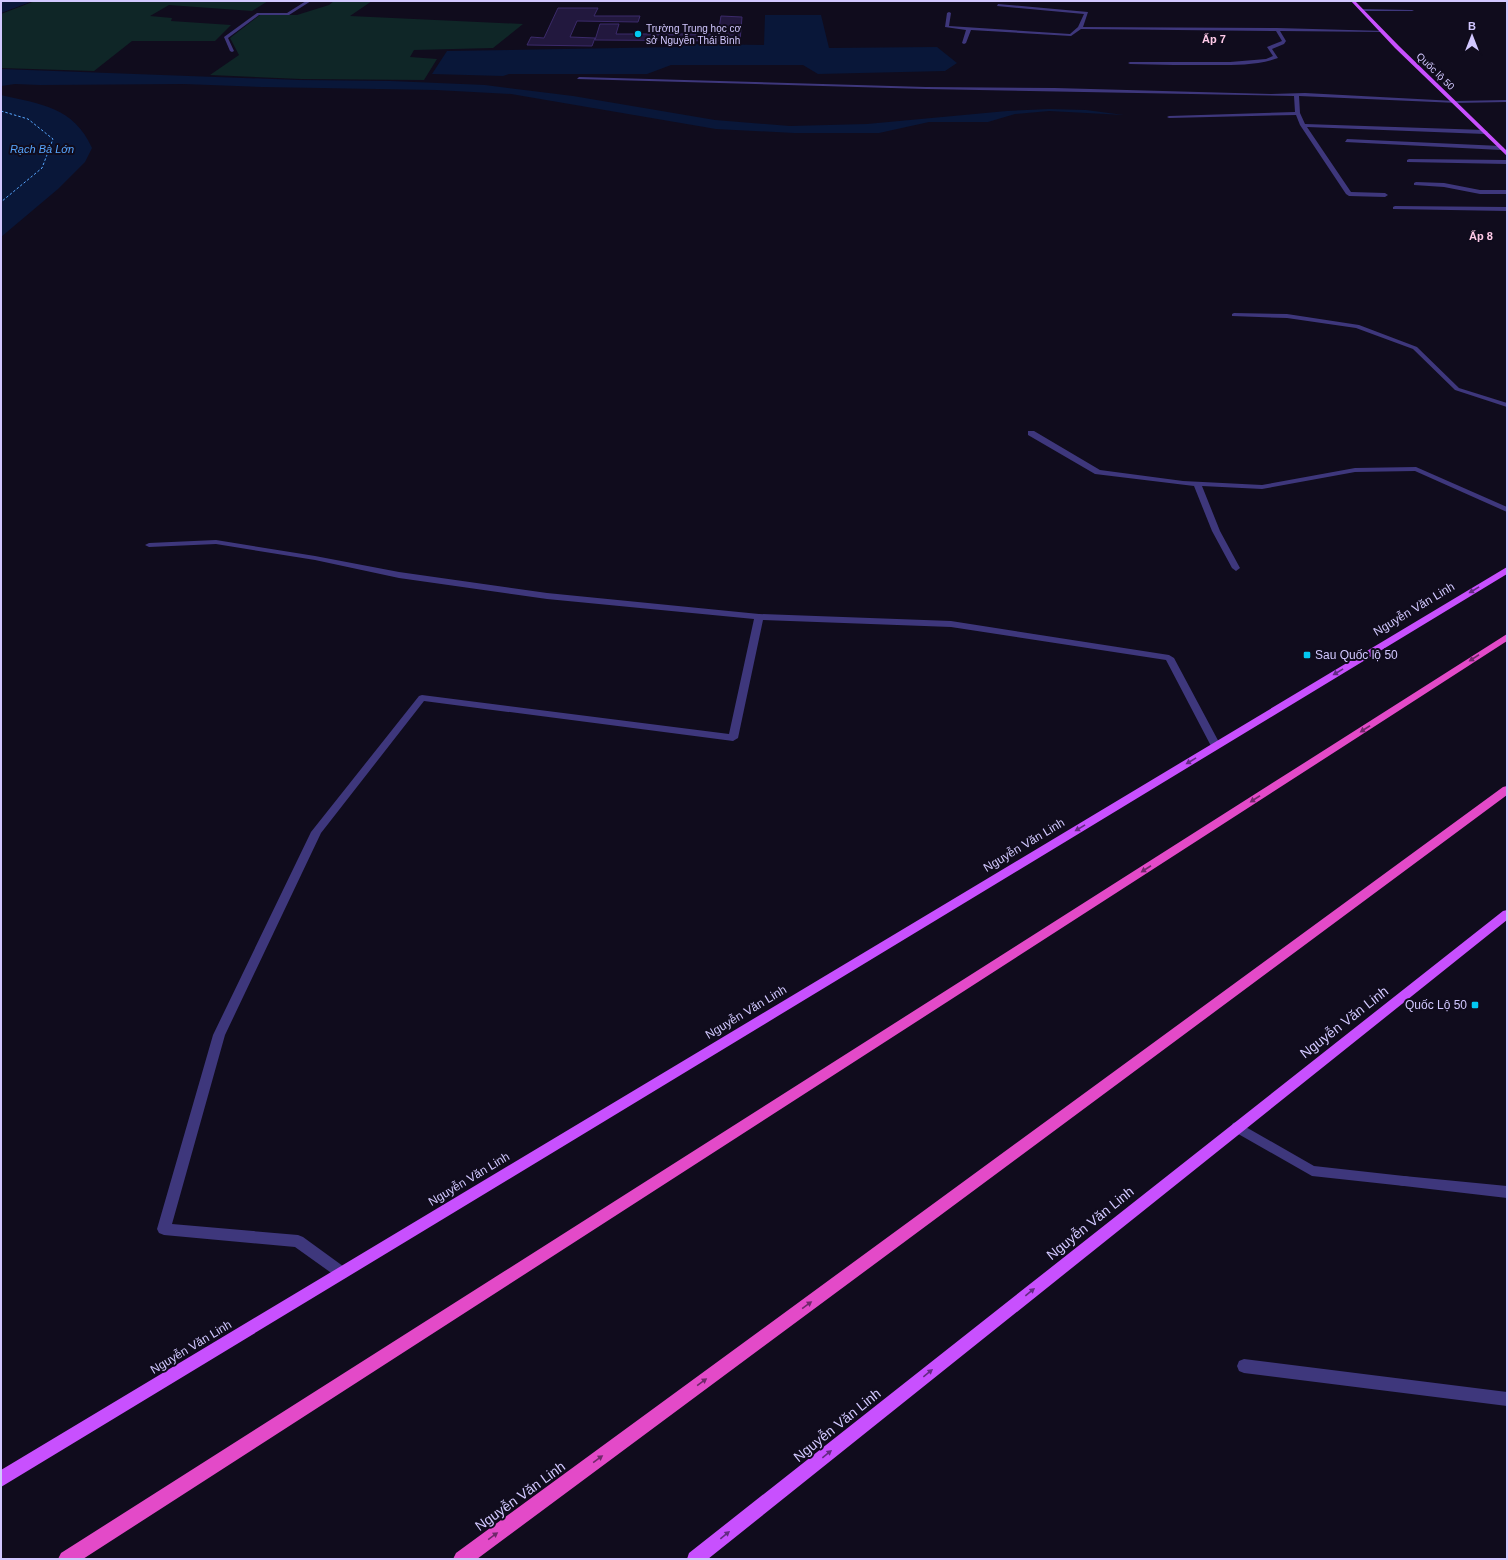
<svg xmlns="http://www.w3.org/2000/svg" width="1508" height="1560" font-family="Helvetica,sans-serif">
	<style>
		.green { fill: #0f2627 }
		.water { fill: #091739 }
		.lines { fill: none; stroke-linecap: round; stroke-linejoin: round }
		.ferry { stroke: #57a6fe; stroke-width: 1; stroke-dasharray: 2.5 2; stroke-linecap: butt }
		.building { fill: #22183e; stroke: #3b2a6a }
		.service { fill: #3e377c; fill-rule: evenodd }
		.minor { fill: #3e377c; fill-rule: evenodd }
		.primary { fill: #c850fe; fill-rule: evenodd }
		.trunk { fill: #e34ac8; fill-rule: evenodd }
		.oneway { fill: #632b82 }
		.oneway2 { fill: #6f286a }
		.poi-dot { fill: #02c9f1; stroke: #100c1d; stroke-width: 1.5 }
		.labels { text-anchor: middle; stroke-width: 4; stroke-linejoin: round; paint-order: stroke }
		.far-poi-label { font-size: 10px; fill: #d2c8ff; stroke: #100c1d; text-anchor: start }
		.far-street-label { font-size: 10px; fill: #d2c8ff; stroke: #100c1d }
		.far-neighbourhood-label { font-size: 11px; font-weight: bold; fill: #ffcae8; stroke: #100c1d }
		.far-water-label { font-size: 11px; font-style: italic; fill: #57a6fe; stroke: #100c1d }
		.street-label { font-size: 12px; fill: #d2c8ff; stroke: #100c1d }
		.poi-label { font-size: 12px; fill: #d2c8ff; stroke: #100c1d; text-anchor: start }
		.near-street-label { font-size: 14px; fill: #d2c8ff; stroke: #100c1d }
	</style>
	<rect width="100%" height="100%" fill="#100c1d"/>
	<path class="green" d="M 35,1 L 268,1 L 252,11 L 169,5 L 150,16 L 172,18 L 171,21 L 231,25 L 215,41 L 132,41 L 94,71 L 1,68 L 1,14 Z
		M 334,1 L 372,1 L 350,16 L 523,24 L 493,48 L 414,50 L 410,57 L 437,59 L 424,80 L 301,79 L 210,75 L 239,55 L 230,38 L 260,15 L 297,15 L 329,5 Z"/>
	<path class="water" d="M 1,1 L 33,1 L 1,13 Z
		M 765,15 L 821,15 L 829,48 L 937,47 L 957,63 L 945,71 L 818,74 L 803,65 L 671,65 L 647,74 L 509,74 L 503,76 L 432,74 L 447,51 L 677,47 L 688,44 L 764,45 Z
		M 1,69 L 299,80 L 391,81 L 485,85 L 573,96 L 715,120 L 790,126 L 867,124 L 1007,111 L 1049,109 L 1086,110 L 1124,115 L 1049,111 L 1015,114 L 988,122 L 929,122 L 879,133 L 794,133 L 716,129 L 511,94 L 436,90 L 262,87 L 184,84 L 40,85 L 15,84 L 1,86 Z
		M 1,95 C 40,104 74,107 92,148 L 85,162 L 58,189 L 1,237 Z"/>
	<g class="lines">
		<path class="ferry" d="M 1,111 L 28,119 L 53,139 L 42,168 L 1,202"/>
	</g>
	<path class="building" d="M 558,8 L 598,8 L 594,16 L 640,16 L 638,22 L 577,21 L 570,37 L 595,38 L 592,46 L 527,45 L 531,37 L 544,38 Z
		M 721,16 L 742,17 L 740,41 L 595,40 L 600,24 L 619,24 L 616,34 L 718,34 Z"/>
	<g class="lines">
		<path class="service" d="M 998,4 L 1088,12 L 1083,27 L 1277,28 L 1385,31 L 1383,32 L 1280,31 L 1286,41 L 1284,44 L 1272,49 L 1278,58 C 1258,65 1237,65 1217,65 C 1188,65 1159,65 1130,64 L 1128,63 L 1130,62 L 1230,62 L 1266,59 L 1273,56 L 1267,47 L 1282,41 L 1276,31 L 1081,29 L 1071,36 L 971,30 L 966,43 L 964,44 L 962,43 L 966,30 L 945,27 L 947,13 L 949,12 L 951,13 L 949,26 L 1070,34 L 1078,27 L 1084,14 L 997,6 Z
			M 1360,9 L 1412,10 L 1414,11 L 1361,11 Z
			M 579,77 L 926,87 L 1055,88 L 1271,94 L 1305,93 L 1455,101 L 1457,103 L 1299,96 L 1300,113 L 1305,124 L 1485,130 L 1488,132 L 1485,134 L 1307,127 L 1351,192 L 1385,193 L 1388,195 L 1385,197 L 1349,196 L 1346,194 L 1300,125 L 1296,115 L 1169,118 L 1167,117 L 1169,116 L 1295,112 L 1294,96 L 926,89 L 577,79 Z
			M 1347,139 L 1501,146 L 1504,148 L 1501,150 L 1345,142 Z
			M 1409,159 L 1507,160 L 1507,164 L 1407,162 L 1407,160 Z
			M 1416,182 L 1444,183 L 1480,190 L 1507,190 L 1507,194 L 1480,194 L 1444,187 L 1414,185 L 1414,183 Z
			M 1395,206 L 1507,207 L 1507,211 L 1393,209 L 1393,207 Z
			M 1404,1176 L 1507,1186 L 1507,1198 L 1404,1186 L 1399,1185 L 1397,1181 L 1399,1177 Z"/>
		<path class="minor" d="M 306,1 L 311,1 L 289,15 L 259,15 L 228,38 L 234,51 L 232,52 L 230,51 L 224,37 L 257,13 L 287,13 Z
			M 1507,100 L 1507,102 L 1455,103 L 1453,102 L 1455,101 Z
			M 1234,313 L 1287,314 L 1359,325 L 1417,347 L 1459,388 L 1507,403 L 1507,407 L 1455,390 L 1413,349 L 1356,328 L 1287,318 L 1232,316 L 1232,314 Z
			M 1028,431 L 1034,431 L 1100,470 L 1183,481 L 1262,485 L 1355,468 L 1416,467 L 1507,507 L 1507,512 L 1415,471 L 1355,472 L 1262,489 L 1202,486 L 1220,531 L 1240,568 L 1236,571 L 1232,568 L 1212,531 L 1194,486 L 1095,474 L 1028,435 Z
			M 216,540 L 315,556 L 399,572 L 547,593 L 759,614 L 951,621 L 1169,655 L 1174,658 L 1221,746 L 1216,749 L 1211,746 L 1166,660 L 951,627 L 763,620 L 738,738 L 733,741 L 424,701 L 321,833 L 225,1035 L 172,1224 L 298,1235 L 303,1237 L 347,1269 L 349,1273 L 347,1277 L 342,1279 L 337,1277 L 295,1247 L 164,1235 L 159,1233 L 157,1229 L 213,1035 L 311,832 L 419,696 L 422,695 L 729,734 L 754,619 L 547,599 L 399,578 L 315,560 L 216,544 L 149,547 L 145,545 L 149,543 Z
			M 1237,1122 L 1314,1166 L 1404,1176 L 1409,1177 L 1411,1181 L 1409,1185 L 1404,1186 L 1312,1176 L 1233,1131 L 1231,1127 L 1233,1123 Z
			M 1244,1359 L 1507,1392 L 1507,1406 L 1244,1373 L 1239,1371 L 1237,1366 L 1239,1361 Z"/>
		<path class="primary" d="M 1351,1 L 1355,1 L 1399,46 L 1507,151 L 1507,156 L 1395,48 Z
			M 1507,567 L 1507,574 L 1,1487 L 1,1470 Z
			M 1507,910 L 1507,920 L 708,1559 L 687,1559 L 689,1553 L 1503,911 Z"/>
		<path class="trunk" d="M 1507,634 L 1507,641 L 83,1559 L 58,1559 L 61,1553 Z
			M 1507,786 L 1507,795 L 477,1559 L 453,1559 L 456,1553 L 1503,787 Z"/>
	</g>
	<defs><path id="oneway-solid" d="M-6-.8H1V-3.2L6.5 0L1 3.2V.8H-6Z"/></defs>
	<g class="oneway">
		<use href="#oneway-solid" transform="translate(1474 590) rotate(149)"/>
		<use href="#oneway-solid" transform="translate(1338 672) rotate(149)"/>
		<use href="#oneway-solid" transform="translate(1191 761) rotate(149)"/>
		<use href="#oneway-solid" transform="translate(1080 828) rotate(149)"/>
		<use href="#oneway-solid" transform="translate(1030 1292) rotate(-39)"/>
		<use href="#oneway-solid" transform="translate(928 1373) rotate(-39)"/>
		<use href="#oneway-solid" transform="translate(827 1454) rotate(-39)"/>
		<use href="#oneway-solid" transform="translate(725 1535) rotate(-39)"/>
	</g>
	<g class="oneway2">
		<use href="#oneway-solid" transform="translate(1474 658) rotate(147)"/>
		<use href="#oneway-solid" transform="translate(1365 729) rotate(147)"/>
		<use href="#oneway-solid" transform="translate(1255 799) rotate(147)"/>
		<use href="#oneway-solid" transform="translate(1146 869) rotate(147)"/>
		<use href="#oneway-solid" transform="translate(807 1305) rotate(-36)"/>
		<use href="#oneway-solid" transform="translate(702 1382) rotate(-36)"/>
		<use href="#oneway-solid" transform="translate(598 1459) rotate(-36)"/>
		<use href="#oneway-solid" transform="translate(493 1536) rotate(-36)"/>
	</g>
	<g class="poi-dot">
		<circle cx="638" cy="34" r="4"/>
		<rect x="1303" y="651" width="8" height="8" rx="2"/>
		<rect x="1471" y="1001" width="8" height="8" rx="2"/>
	</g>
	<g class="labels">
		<g class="far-poi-label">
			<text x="646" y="32">Trường Trung học cơ<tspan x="646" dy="12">sở Nguyễn Thái Bình</tspan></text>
		</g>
		<g class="far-street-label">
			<text transform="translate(1436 71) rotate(44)" y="4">Quốc lộ 50</text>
		</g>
		<g class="far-neighbourhood-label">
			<text x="1214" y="43">Ấp 7</text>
			<text x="1481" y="240">Ấp 8</text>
		</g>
		<g class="far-water-label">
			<text x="42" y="153">Rạch Bà Lớn</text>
		</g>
		<g class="street-label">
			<text transform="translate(1414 609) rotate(-31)" y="4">Nguyễn Văn Linh</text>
			<text transform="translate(1024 845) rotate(-31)" y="4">Nguyễn Văn Linh</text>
			<text transform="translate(746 1012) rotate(-31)" y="4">Nguyễn Văn Linh</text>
			<text transform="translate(469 1179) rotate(-31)" y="4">Nguyễn Văn Linh</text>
			<text transform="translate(191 1347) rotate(-31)" y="4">Nguyễn Văn Linh</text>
		</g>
		<g class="poi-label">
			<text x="1315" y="659">Sau Quốc lộ 50</text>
			<text x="1467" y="1009" text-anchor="end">Quốc Lộ 50</text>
		</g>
		<g class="near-street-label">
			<text transform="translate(1344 1022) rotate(-38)" y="5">Nguyễn Văn Linh</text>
			<text transform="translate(1090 1223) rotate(-39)" y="5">Nguyễn Văn Linh</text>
			<text transform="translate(837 1425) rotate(-39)" y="5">Nguyễn Văn Linh</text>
			<text transform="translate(520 1496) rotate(-36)" y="5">Nguyễn Văn Linh</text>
		</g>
	</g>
	<rect width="1508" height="1560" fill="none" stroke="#d2c8ff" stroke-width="4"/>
	<g transform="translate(1472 36)" stroke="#100c1d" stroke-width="3" paint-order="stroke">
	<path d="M0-3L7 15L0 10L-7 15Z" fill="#d2c8ff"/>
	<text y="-6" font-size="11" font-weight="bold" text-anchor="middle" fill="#d2c8ff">B</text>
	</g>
</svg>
